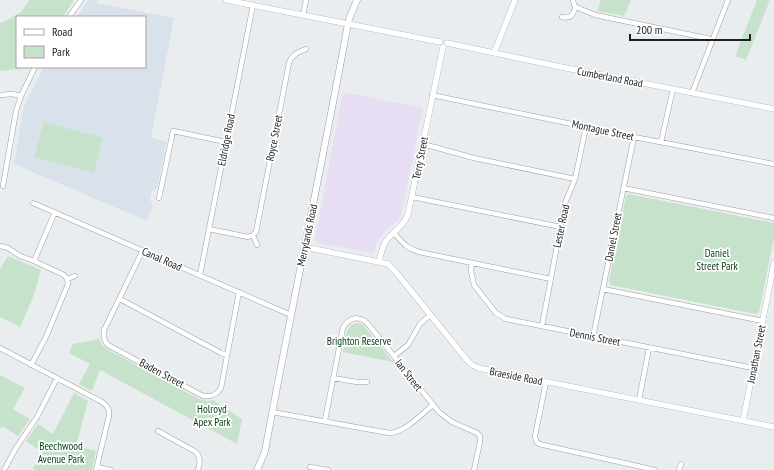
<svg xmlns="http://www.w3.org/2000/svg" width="774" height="470" font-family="'PT Sans Narrow',sans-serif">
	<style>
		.commercial { fill: #e7def4 }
		.built { fill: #d9e1ea }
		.green { fill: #c7e2ca }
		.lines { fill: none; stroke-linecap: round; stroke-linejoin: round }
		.minor-casing { stroke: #9c9ea1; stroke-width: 5.5 }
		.tertiary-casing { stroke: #9c9ea1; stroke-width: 6 }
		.secondary-casing { stroke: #9c9ea1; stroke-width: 7 }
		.minor { stroke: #fff; stroke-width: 4.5 }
		.tertiary { stroke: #fff; stroke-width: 5.5 }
		.secondary { stroke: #fff; stroke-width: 6 }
		.labels { text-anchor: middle; stroke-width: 3.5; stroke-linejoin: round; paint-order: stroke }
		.street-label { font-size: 11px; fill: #1d1e1f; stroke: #fff }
		.park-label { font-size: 11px; fill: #003a12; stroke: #fff }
	</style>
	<rect width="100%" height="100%" fill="#eaedf0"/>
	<path class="commercial" d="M 343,92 L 423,108 L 401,215 L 399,219 L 385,231 L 381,236 L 377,242 L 374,252 L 372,253 L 318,243 L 315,239 Z"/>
	<path class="built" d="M 88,0 L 97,0 L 97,3 L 174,18 L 151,137 L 166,142 L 157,188 L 153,190 L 151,194 L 150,200 L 153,205 L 147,221 L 14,164 L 24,106 L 44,67 L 145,67 L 145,17 L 77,17 Z"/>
	<path class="green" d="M 29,0 L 74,0 L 63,17 L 17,17 L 17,67 L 29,67 L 28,68 L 0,71 L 0,23 L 4,22 L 21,12 Z
		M 601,0 L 631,0 L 624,16 L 597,11 Z
		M 757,0 L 770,0 L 746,60 L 735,56 Z
		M 44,122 L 103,138 L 94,173 L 34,157 Z
		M 628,194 L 774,223 L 774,238 L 759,312 L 755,314 L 611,285 L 609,281 L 626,196 Z
		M 8,256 L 41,270 L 34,295 L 20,327 L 0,317 L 0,269 Z
		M 356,323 L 361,324 L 363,325 L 393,362 L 343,352 C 345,342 344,326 356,323 Z
		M 99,339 L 102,345 L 107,349 L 199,399 L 207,401 L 213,400 L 242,419 L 237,444 L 100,370 L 92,391 L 79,384 L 90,364 L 69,353 L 73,344 Z
		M 0,375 L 25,388 L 13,409 L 30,419 L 18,436 L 2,426 L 0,429 Z
		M 74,393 L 88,401 L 76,446 L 96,451 L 92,470 L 35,470 L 33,468 L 43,453 L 26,441 L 38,424 L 53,434 Z"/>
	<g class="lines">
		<g class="minor-casing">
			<path id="minor" d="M 573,0 L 574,5 L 576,7 L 595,15 L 706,38 L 712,40
				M 303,15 L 306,0
				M 69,17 L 81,0
				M 562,17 C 572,19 572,15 576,7
				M 692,93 L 728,0
				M 0,95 L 12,94 L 21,96
				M 432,95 L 634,137 L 774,164
				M 661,142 L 673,89
				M 423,144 L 474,158 L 575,179
				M 3,186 L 16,111 L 21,96 L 35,67
				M 623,188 L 774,218
				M 412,197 L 561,227
				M 159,198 L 173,131 L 226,142
				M 33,203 L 291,315
				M 209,229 L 248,237 L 253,235 L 256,232 L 289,63 C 292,54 299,52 306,49
				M 394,233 C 403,243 406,248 419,252 L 551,279
				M 253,235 L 257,245
				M 0,246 L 8,248 L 20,256 L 34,261
				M 143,250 L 104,330 C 103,336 104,341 108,345 L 203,396 C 211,397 217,395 221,388 L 239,292
				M 472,263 L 471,271 L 474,285 L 496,313 L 506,319 L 753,368
				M 200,275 L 253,5
				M 67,279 L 75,276
				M 603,289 L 763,321
				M 120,299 L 221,353 L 227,355
				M 542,326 L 565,203 L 575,179 L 586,127
				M 593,337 L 634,137
				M 0,348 L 102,402 C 107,406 110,409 109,416 L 96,470
				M 394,356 L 408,345 L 420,324 L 430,315
				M 31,365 L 46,337 L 68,284 L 67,279 L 64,275 L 34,261 L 55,212
				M 333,378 L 357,382 L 367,382
				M 546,382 L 535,436 L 536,441 L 539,444 L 655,470
				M 639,400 L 649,348
				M 272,412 L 389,433 C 406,432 420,415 433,405
				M 325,420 L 343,328 C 349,317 359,315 368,324 L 439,412 L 452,422 L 477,433 L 480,436 L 480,442 L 474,470
				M 158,431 L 196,452 C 201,458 200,463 198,470
				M 97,467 L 111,470
				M 310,467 L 328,470
				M 4,470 L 16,448 L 37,417 L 57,378
				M 679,470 L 681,464"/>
		</g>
		<g class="tertiary-casing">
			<path id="tertiary" d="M 226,0 L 440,42
				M 447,43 L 556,66 L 774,109
				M 494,53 L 515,0
				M 304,247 L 379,262 L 388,264 L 395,271 L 467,360 C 471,365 476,368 483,369 L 774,427
				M 379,262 C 381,255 382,247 386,241 C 394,230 403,228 408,214 L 443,47
				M 743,421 L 774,263"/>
		</g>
		<g class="secondary-casing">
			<path id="secondary" d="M 257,470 L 261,461 L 265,451 C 291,310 321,170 347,29 L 349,19 L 357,0"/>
		</g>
		<use href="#minor" class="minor"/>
		<use href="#tertiary" class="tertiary"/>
		<use href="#secondary" class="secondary"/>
	</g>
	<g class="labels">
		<g class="street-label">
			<text transform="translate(610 77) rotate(11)" y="4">Cumberland Road</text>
			<text transform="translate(603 130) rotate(12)" y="4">Montague Street</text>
			<text transform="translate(274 138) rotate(-79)" y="4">Royce Street</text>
			<text transform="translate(226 140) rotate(-79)" y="4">Eldridge Road</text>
			<text transform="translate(420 158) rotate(-79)" y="4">Terry Street</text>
			<text transform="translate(561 226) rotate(-78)" y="4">Lester Road</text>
			<text transform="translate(307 235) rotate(-78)" y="4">Merrylands Road</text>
			<text transform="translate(613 237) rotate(-79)" y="4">Daniel Street</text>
			<text transform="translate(162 259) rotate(24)" y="4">Canal Road</text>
			<text transform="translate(595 337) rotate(11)" y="4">Dennis Street</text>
			<text transform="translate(756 354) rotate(-79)" y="4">Jonathan Street</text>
			<text transform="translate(162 373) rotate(28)" y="4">Baden Street</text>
			<text transform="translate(409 375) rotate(52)" y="4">Ian Street</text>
			<text transform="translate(516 376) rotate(11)" y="4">Braeside Road</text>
		</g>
		<g class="park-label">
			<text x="717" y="257">Daniel<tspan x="717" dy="13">Street Park</tspan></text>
			<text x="359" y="345">Brighton Reserve</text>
			<text x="212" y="413">Holroyd<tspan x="212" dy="13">Apex Park</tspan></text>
			<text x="61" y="450">Beechwood<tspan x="61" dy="13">Avenue Park</tspan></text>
		</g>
	</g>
	<rect x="16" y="16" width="130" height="52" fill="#ffffff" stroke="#a5a5a5"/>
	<rect x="24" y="29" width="20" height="6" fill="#ffffff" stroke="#a5a5a5"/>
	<text x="52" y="36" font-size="12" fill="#1d1e1f">Road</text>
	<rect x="24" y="46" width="20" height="12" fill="#c7e2ca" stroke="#a5a5a5"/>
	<text x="52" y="56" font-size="12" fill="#1d1e1f">Park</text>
	<path d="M630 34v6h120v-6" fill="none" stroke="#1d1e1f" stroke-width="2"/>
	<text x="636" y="34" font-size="12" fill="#1d1e1f" stroke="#ffffff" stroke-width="3" paint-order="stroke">200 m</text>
</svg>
